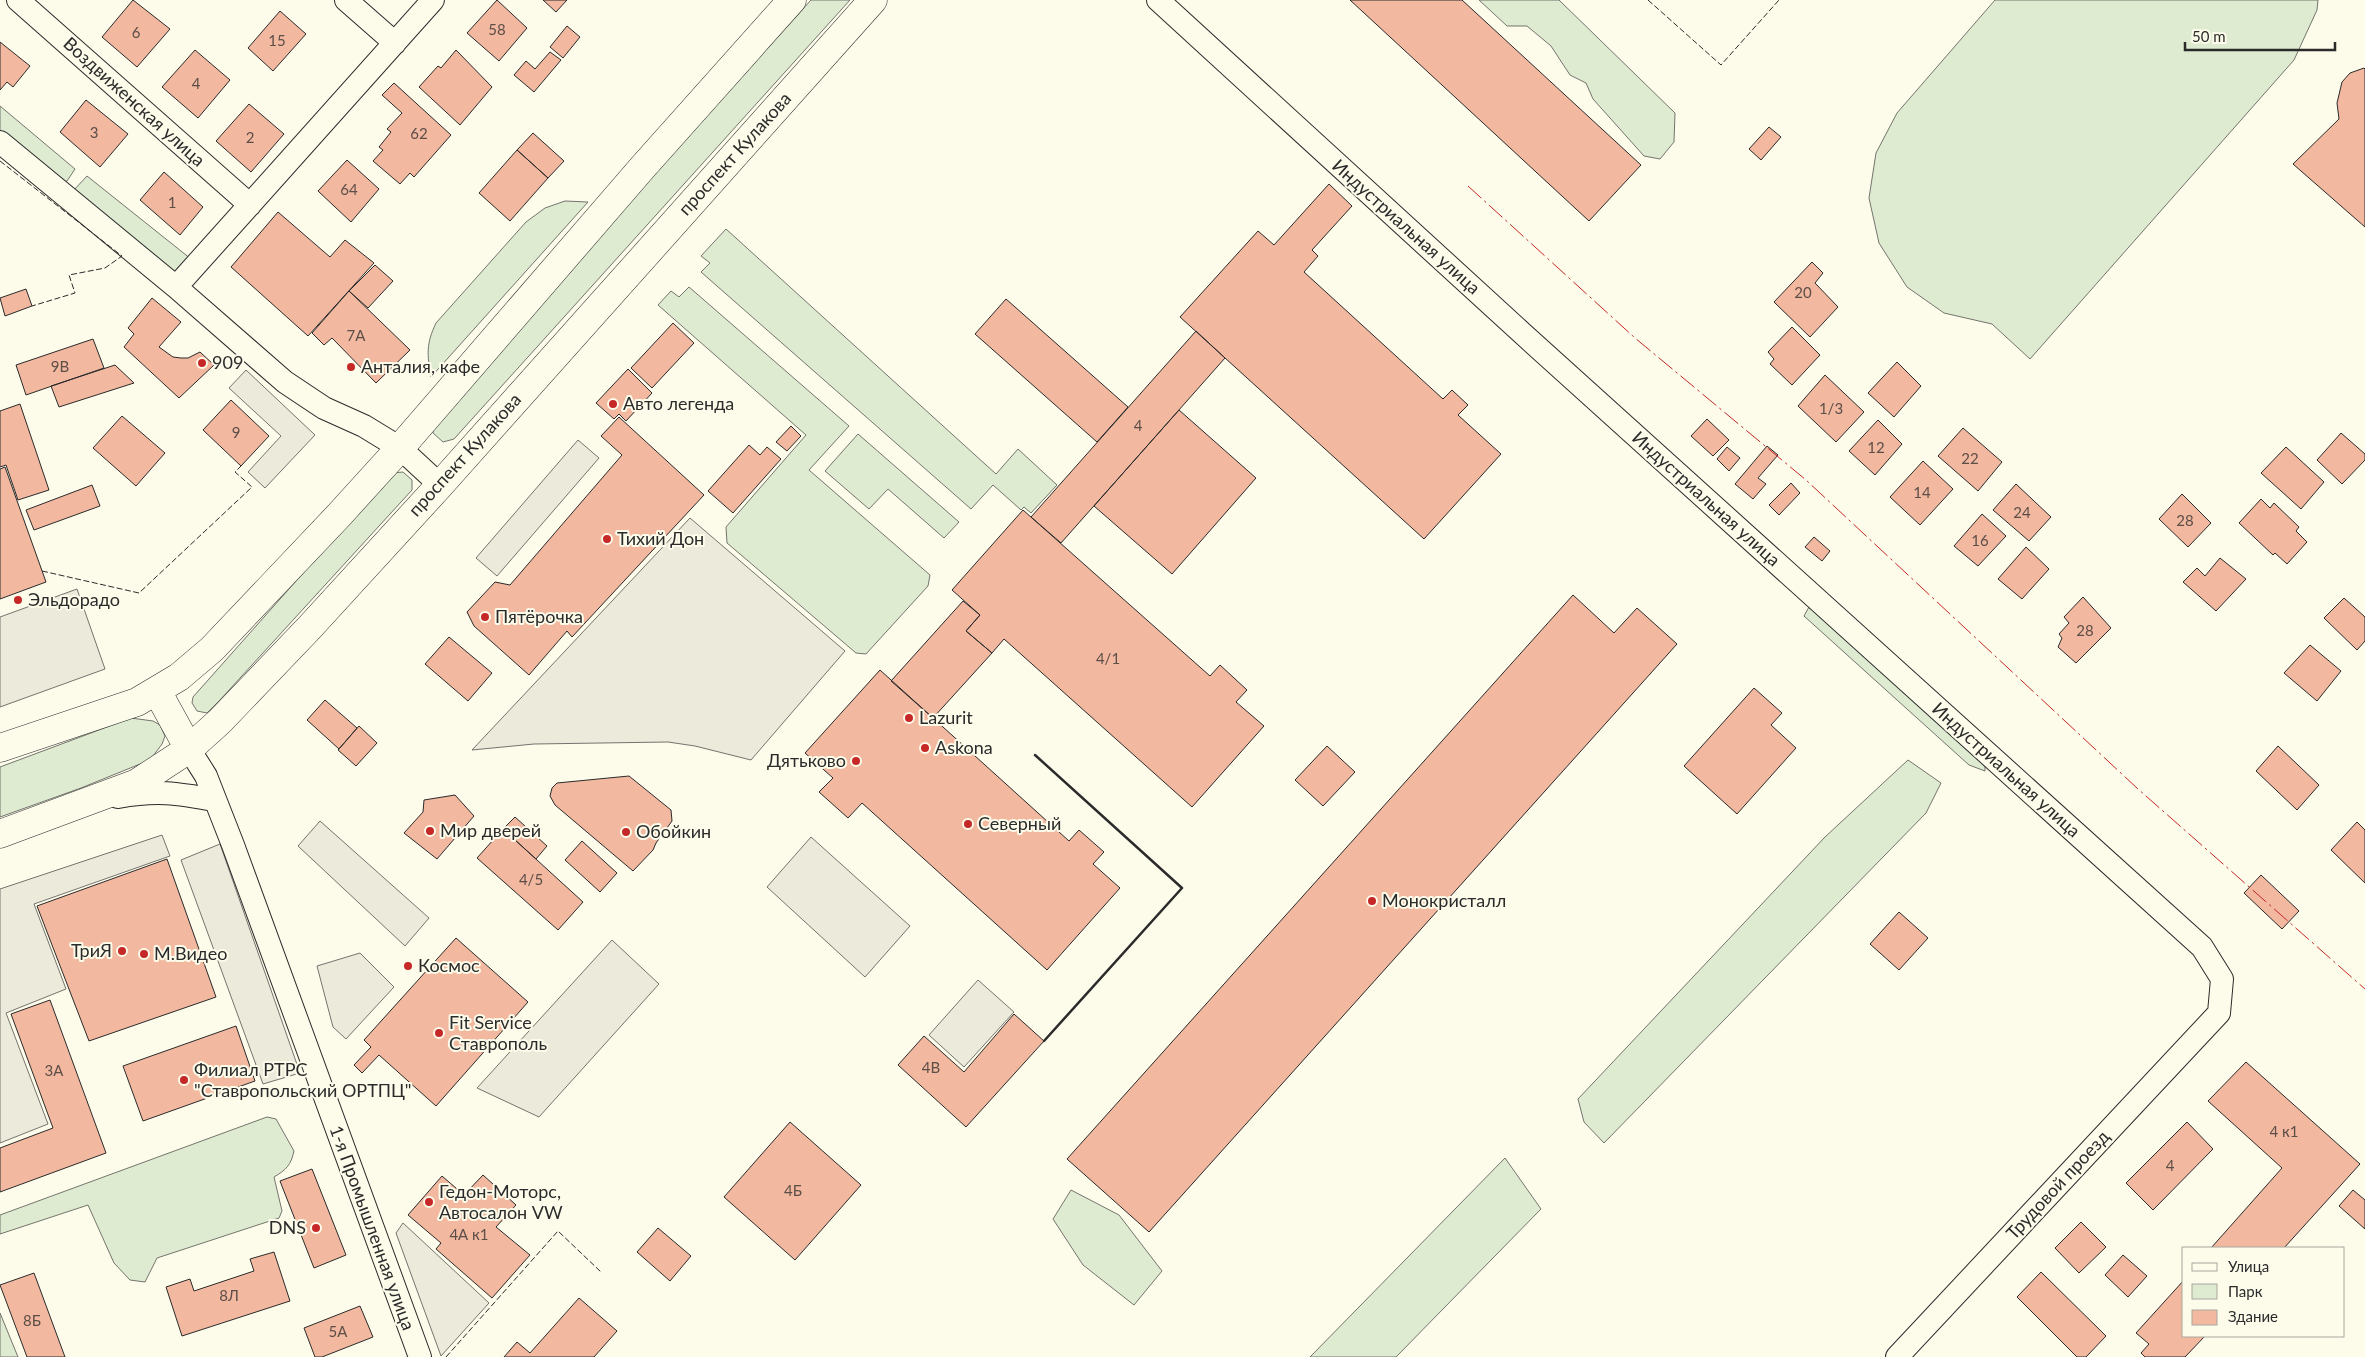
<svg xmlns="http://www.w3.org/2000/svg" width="2365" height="1357" font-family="Lato,sans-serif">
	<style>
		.green { fill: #deebd1; stroke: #74746e }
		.parking { fill: #eceadb; stroke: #74746e }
		.building { fill: #f2b8a0; stroke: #2b2b2b }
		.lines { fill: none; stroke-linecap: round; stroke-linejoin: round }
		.minor-casing { stroke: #2b2b2b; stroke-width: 24 }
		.major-casing { stroke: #2b2b2b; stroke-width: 29 }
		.minor { stroke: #fdfbea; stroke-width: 22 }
		.major { stroke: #fdfbea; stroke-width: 28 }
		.fence { stroke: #2b2b2b; stroke-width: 1; stroke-dasharray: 6 2.5; stroke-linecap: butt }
		.wall { stroke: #2b2b2b; stroke-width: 2.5 }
		.power { stroke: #c62828; stroke-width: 1; stroke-dasharray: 18 4 2.5 4; stroke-linecap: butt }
		.poi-dot { fill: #c62828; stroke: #fdfbea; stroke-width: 2 }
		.labels { text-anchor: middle; stroke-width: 4; stroke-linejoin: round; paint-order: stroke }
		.number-label { font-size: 15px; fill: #5d4e48 }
		.street-label { font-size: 18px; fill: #2b2b2b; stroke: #fdfbea }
		.poi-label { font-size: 18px; fill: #2b2b2b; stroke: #fdfbea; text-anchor: start }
	</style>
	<rect width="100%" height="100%" fill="#fdfbea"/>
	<path class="green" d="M 811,0 L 850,0 L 454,439 L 443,442 L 433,433 L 433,420 Z
		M 1479,0 L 1559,0 L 1675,113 L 1674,142 L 1660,159 L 1644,156 L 1593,99 L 1586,83 L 1570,75 L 1551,46 L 1527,26 L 1507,26 Z
		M 1995,0 L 2318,0 L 2317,10 L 2294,60 L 2030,359 L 1992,324 L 1944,313 L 1907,287 L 1879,243 L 1869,198 L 1876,153 L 1897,113 Z
		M 0,106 L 75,169 L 67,181 L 59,184 L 0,133 Z
		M 87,176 L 191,259 L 176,275 L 73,191 Z
		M 565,201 L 588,202 L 431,377 C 427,354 426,344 436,323 L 526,222 L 545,208 Z
		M 726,229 L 996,474 L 1018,449 L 1057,485 L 1031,513 L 1024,507 L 1021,510 L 993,485 L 971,509 L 701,272 L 710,263 L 701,256 Z
		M 689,287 L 849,426 L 809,470 L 930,575 L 928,586 L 866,654 L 856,653 L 727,543 L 726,527 L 806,435 L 658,305 L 671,291 L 679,297 Z
		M 858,434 L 959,522 L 944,538 L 888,489 L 869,509 L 825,471 Z
		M 403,472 L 412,480 L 412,490 L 219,701 L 207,713 L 197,711 L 192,703 L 193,697 L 392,473 Z
		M 1809,607 L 1985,759 L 1985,771 L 1969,765 L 1804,616 Z
		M 131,718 L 153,721 L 160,725 L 165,736 L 162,744 L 150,760 L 81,788 L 0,817 L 0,767 Z
		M 1908,760 L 1941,783 L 1926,813 L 1604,1143 L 1584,1122 L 1578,1099 L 1825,837 Z
		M 267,1117 L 276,1119 L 294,1151 C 291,1165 286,1170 274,1177 L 282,1211 L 279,1218 L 157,1258 L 145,1282 L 130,1280 L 114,1263 L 88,1205 L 0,1234 L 0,1215 Z
		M 1505,1158 L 1541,1209 L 1396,1357 L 1310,1357 Z
		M 1071,1190 L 1119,1215 L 1162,1271 L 1134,1305 L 1083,1265 L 1053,1219 Z
		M 0,1313 L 18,1357 L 0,1357 Z"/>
	<path class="parking" d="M 246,370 L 315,435 L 265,488 L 248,472 L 281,436 L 229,388 Z
		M 578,440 L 599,458 L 497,576 L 476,558 Z
		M 690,518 L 845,651 L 751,760 L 695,746 L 668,742 L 534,744 L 472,750 Z
		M 77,589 L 105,669 L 0,707 L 0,617 Z
		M 320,821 L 429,918 L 405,946 L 298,846 Z
		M 162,835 L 170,856 L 34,904 L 66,989 L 6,1013 L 48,1124 L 0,1143 L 0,889 Z
		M 811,837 L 910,926 L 865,977 L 767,887 Z
		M 220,844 L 300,1073 L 263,1084 L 181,860 Z
		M 612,940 L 659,984 L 539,1117 L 477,1088 Z
		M 360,953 L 394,987 L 346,1039 L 333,1027 L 317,966 Z
		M 978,980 L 1014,1012 L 964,1067 L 929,1035 Z
		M 403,1223 L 489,1303 L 441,1356 L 396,1233 Z"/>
	<path class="building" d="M 133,0 L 170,29 L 137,67 L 102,37 Z
		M 497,0 L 527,28 L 499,61 L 467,33 Z
		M 543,0 L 567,0 L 556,12 Z
		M 1350,0 L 1462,0 L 1641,165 L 1589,221 Z
		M 280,11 L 306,34 L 273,71 L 248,48 Z
		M 567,26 L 580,37 L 563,58 L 550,47 Z
		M 0,42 L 30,66 L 13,87 L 7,82 L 0,90 Z
		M 195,50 L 230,80 L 198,118 L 162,87 Z
		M 456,50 L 492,87 L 460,125 L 419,87 L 438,66 L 441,68 Z
		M 550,52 L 561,60 L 534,92 L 514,75 L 526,61 L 535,69 Z
		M 2364,68 L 2365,69 L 2365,227 L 2293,164 L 2339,119 L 2337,103 L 2342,82 L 2350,73 Z
		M 394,83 L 451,135 L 414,177 L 410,173 L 400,184 L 373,161 L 383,150 L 379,147 L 391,132 L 387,129 L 402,113 L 382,95 Z
		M 86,100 L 128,134 L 100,167 L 60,132 Z
		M 249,104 L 284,134 L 251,172 L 216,141 Z
		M 1769,127 L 1781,137 L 1761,160 L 1749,149 Z
		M 533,133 L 564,161 L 548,178 L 517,150 Z
		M 517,150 L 548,178 L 510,221 L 479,193 Z
		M 347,160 L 379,189 L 351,222 L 318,191 Z
		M 164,172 L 203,207 L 180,235 L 140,200 Z
		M 1329,184 L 1352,206 L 1312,250 L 1318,256 L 1304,272 L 1443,399 L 1452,390 L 1468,405 L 1458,415 L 1501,454 L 1424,539 L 1180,317 L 1258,231 L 1274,245 Z
		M 278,212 L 330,257 L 345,240 L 374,263 L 308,336 L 231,267 Z
		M 1812,262 L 1823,273 L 1815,283 L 1838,307 L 1810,337 L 1774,302 Z
		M 375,265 L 393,281 L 368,308 L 349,291 Z
		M 26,289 L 32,306 L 5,316 L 0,298 Z
		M 349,291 L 410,350 L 376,383 L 332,338 L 324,345 L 312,333 Z
		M 152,298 L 181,322 L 159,347 L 173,357 L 181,358 L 188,358 L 200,352 L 214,365 L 179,398 L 124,347 L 134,334 L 128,328 Z
		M 1006,299 L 1128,407 L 1097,442 L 975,334 Z
		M 673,323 L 694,343 L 652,388 L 631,368 Z
		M 1792,327 L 1820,355 L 1792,385 L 1770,364 L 1774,359 L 1768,352 Z
		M 1196,331 L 1225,358 L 1061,543 L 1031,517 Z
		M 93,339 L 104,368 L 26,395 L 16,365 Z
		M 1897,362 L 1921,386 L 1894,417 L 1868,393 Z
		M 115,365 L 134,383 L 59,407 L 51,386 Z
		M 628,369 L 652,393 L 626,421 L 619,414 L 614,419 L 596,403 Z
		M 1825,375 L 1864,412 L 1836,442 L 1798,406 Z
		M 231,400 L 269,436 L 241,466 L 203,430 Z
		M 20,404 L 49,490 L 18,500 L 6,465 L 0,467 L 0,411 Z
		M 1179,410 L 1256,478 L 1172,574 L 1094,506 Z
		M 122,416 L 165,453 L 136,486 L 93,448 Z
		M 619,417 L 704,495 L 572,637 L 567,631 L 529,675 L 474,626 L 467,612 L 495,582 L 510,585 L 622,455 L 601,436 Z
		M 1707,419 L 1729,440 L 1713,456 L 1691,436 Z
		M 1878,420 L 1902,444 L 1875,475 L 1849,451 Z
		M 791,426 L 801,436 L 787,451 L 776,442 Z
		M 1963,428 L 2002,462 L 1978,491 L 1938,456 Z
		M 2341,433 L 2365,454 L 2365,460 L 2342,484 L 2317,460 Z
		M 749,445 L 760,455 L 767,447 L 781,459 L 733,513 L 708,491 Z
		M 1767,446 L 1778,455 L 1758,478 L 1766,484 L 1753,499 L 1735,484 Z
		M 1727,447 L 1740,458 L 1729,471 L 1717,459 Z
		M 2286,447 L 2324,482 L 2301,509 L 2261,473 Z
		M 1923,461 L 1953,489 L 1920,525 L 1890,497 Z
		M 5,467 L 46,582 L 0,599 L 0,469 Z
		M 1791,483 L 1800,493 L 1779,515 L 1769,505 Z
		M 2016,484 L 2051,517 L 2029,541 L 1993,510 Z
		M 92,485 L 100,506 L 34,530 L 26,510 Z
		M 2182,494 L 2211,523 L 2188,547 L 2159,519 Z
		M 2261,499 L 2270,508 L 2274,503 L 2299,527 L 2296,531 L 2307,542 L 2287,564 L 2275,553 L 2273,555 L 2239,523 Z
		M 1023,510 L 1210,676 L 1220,665 L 1247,690 L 1236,702 L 1264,726 L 1192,807 L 1004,639 L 992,653 L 966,631 L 980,615 L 952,590 Z
		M 1982,514 L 2006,536 L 1978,566 L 1954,546 Z
		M 1814,537 L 1830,551 L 1822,561 L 1805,547 Z
		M 2026,547 L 2049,569 L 2022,599 L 1998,579 Z
		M 2220,558 L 2246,579 L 2216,611 L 2183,582 L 2197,568 L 2205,576 Z
		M 1573,595 L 1614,633 L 1637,608 L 1677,644 L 1149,1232 L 1067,1159 Z
		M 2083,597 L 2111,628 L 2076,663 L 2058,647 L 2062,638 L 2059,634 L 2069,623 L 2064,617 Z
		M 2344,598 L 2365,617 L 2365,641 L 2357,650 L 2324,618 Z
		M 963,601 L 980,615 L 966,631 L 992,653 L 933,718 L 891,681 Z
		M 449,637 L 492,673 L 468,701 L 425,664 Z
		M 2310,645 L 2341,671 L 2317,701 L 2284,673 Z
		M 880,670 L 1069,841 L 1079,830 L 1104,852 L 1093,864 L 1120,888 L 1047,970 L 862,803 L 848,818 L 819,792 L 833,778 L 805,753 Z
		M 1754,688 L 1782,713 L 1771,725 L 1796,748 L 1737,814 L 1684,766 Z
		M 325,700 L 357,728 L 339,749 L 307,720 Z
		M 359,726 L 377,743 L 356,766 L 338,750 Z
		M 1327,746 L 1355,772 L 1323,806 L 1295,780 Z
		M 2278,746 L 2319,785 L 2297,810 L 2256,771 Z
		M 629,776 L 671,810 L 672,821 L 656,843 L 653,850 L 633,871 L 555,805 L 550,796 L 552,788 L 557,783 Z
		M 455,795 L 474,816 L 437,859 L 404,833 L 423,812 L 424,800 Z
		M 515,817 L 547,846 L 536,859 L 503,829 Z
		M 2357,822 L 2365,830 L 2365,883 L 2331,850 Z
		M 503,829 L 583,902 L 558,930 L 477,858 Z
		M 582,841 L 617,873 L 600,892 L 565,860 Z
		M 167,859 L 216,997 L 89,1041 L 37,906 Z
		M 2261,875 L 2299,911 L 2282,929 L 2244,893 Z
		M 1899,912 L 1928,938 L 1899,970 L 1870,944 Z
		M 456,938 L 528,1002 L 436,1106 L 379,1055 L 362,1073 L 354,1065 L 371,1047 L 364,1040 Z
		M 50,1000 L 106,1153 L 0,1192 L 0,1148 L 53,1128 L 11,1014 Z
		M 1014,1014 L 1044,1041 L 966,1127 L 898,1065 L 924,1036 L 964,1072 Z
		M 236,1026 L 255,1081 L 143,1121 L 123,1066 Z
		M 2246,1062 L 2360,1164 L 2284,1248 L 2211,1248 L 2282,1168 L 2208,1101 Z
		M 790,1122 L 861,1185 L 795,1260 L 724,1197 Z
		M 2187,1122 L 2213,1149 L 2153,1210 L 2126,1183 Z
		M 312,1169 L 346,1255 L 314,1268 L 280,1181 Z
		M 483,1175 L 516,1205 L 496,1227 L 530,1255 L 492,1298 L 436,1249 L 441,1243 L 408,1215 L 442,1176 L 464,1195 Z
		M 2353,1190 L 2365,1200 L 2365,1229 L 2339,1206 Z
		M 2081,1222 L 2106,1247 L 2079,1273 L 2055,1248 Z
		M 658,1228 L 691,1256 L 670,1281 L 637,1252 Z
		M 274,1252 L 290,1301 L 182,1336 L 166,1287 L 190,1279 L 194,1291 L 254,1271 L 250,1259 Z
		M 2123,1255 L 2147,1276 L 2128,1297 L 2105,1275 Z
		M 2041,1272 L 2106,1336 L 2086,1357 L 2077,1357 L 2017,1297 Z
		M 34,1273 L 65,1357 L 27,1357 L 0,1285 Z
		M 2184,1280 L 2184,1336 L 2205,1336 L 2185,1357 L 2145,1357 L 2141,1353 L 2149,1344 L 2136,1333 Z
		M 579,1298 L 617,1331 L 594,1357 L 504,1357 L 517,1342 L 530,1353 Z
		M 360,1306 L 373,1337 L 322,1357 L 315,1357 L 304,1328 Z"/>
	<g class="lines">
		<g class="minor-casing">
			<path id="minor" d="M 18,0 L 250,205
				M 346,0 L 395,43
				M 1158,0 L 1522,333 L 2202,947 L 2222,979 L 2219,1013 L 1897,1357
				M 0,142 L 176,287 L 285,382 L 324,408 L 364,426 L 400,448 L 440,485
				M 176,287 L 433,0
				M 189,749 L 206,776 L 233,845 L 420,1357
				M 118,797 C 156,790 177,793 214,800"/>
		</g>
		<g class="major-casing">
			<path id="major" d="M 157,691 L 189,749
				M 0,748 L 137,702 L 179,677 L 212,649 L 340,514 L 400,448 L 642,168 L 792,0
				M 0,834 L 137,783 L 189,749 L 220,721 L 310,627 L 440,485 L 873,0"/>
		</g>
		<use href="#minor" class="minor"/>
		<use href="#major" class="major"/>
		<path class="fence" d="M 1648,0 L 1721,65 L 1779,0
			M 0,161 L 122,256 L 105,268 L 69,275 L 75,293 L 32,306
			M 42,571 L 139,593 L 252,487 L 235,472 L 241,466
			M 446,1357 L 558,1231 L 601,1272"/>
		<path class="wall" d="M 1035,755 L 1182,888 L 1044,1041"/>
		<path class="power" d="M 1468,186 L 1635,338 L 1806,480 L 2138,789 L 2365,989"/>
	</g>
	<g class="poi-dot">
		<circle cx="202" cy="363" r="5"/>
		<circle cx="351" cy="367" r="5"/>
		<circle cx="613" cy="404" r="5"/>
		<circle cx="607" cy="539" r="5"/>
		<circle cx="18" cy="600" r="5"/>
		<circle cx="485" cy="617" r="5"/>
		<circle cx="909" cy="718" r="5"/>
		<circle cx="925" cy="748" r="5"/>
		<circle cx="856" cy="761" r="5"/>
		<circle cx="968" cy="824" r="5"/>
		<circle cx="430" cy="831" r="5"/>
		<circle cx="626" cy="832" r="5"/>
		<circle cx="1372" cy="901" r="5"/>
		<circle cx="122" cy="951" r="5"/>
		<circle cx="144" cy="954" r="5"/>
		<circle cx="408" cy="966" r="5"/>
		<circle cx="439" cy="1033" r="5"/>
		<circle cx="184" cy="1080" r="5"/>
		<circle cx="429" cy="1202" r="5"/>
		<circle cx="316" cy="1228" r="5"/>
	</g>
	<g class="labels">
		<g class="number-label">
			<text x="497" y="35">58</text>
			<text x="136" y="38">6</text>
			<text x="277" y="46">15</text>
			<text x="196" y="89">4</text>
			<text x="94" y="138">3</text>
			<text x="419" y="139">62</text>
			<text x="250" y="143">2</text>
			<text x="349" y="195">64</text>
			<text x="172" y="208">1</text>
			<text x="1803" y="298">20</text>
			<text x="356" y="341">7А</text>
			<text x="60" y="372">9В</text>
			<text x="1831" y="414">1/3</text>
			<text x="1138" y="431">4</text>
			<text x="236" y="438">9</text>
			<text x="1876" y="453">12</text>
			<text x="1970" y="464">22</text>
			<text x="1922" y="498">14</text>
			<text x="2022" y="518">24</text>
			<text x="2185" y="526">28</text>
			<text x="1980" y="546">16</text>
			<text x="2085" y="636">28</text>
			<text x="1108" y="664">4/1</text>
			<text x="531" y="885">4/5</text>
			<text x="931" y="1073">4В</text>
			<text x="54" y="1076">3А</text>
			<text x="2284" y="1137">4 к1</text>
			<text x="2170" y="1171">4</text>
			<text x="793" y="1196">4Б</text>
			<text x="469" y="1240">4А к1</text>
			<text x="229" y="1301">8Л</text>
			<text x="32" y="1326">8Б</text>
			<text x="338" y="1337">5А</text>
		</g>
		<g class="street-label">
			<text transform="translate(134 102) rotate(42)" y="6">Воздвиженская улица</text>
			<text transform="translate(735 154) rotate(-48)" y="6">проспект Кулакова</text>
			<text transform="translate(1406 227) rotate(42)" y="6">Индустриальная улица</text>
			<text transform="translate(465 455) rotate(-48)" y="6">проспект Кулакова</text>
			<text transform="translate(1706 499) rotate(42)" y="6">Индустриальная улица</text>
			<text transform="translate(2006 770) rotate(42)" y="6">Индустриальная улица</text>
			<text transform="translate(2058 1185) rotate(-47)" y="6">Трудовой проезд</text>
			<text transform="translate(372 1228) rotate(70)" y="6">1-я Промышленная улица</text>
		</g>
		<g class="poi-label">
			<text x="212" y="369">909</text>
			<text x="361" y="373">Анталия, кафе</text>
			<text x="623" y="410">Авто легенда</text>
			<text x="617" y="545">Тихий Дон</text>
			<text x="28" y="606">Эльдорадо</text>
			<text x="495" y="623">Пятёрочка</text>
			<text x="919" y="724">Lazurit</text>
			<text x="935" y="754">Askona</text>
			<text x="846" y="767" text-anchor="end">Дятьково</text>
			<text x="978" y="830">Северный</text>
			<text x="440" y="837">Мир дверей</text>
			<text x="636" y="838">Обойкин</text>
			<text x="1382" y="907">Монокристалл</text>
			<text x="112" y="957" text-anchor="end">ТриЯ</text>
			<text x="154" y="960">М.Видео</text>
			<text x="418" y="972">Космос</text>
			<text x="449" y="1029">Fit Service<tspan x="449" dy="21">Ставрополь</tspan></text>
			<text x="194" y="1076">Филиал РТРС<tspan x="194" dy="21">"Ставропольский ОРТПЦ"</tspan></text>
			<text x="439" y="1198">Гедон-Моторс,<tspan x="439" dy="21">Автосалон VW</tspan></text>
			<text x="306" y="1234" text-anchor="end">DNS</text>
		</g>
	</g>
	<rect x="2182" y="1247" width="162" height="90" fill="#fdfbea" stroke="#a9a89e"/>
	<rect x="2192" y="1263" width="25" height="8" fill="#fdfbea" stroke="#a9a89e"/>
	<text x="2228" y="1272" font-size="15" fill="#2b2b2b">Улица</text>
	<rect x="2192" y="1284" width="25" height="15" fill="#deebd1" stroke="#a9a89e"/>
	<text x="2228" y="1297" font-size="15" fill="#2b2b2b">Парк</text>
	<rect x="2192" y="1310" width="25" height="15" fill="#f2b8a0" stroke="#a9a89e"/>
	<text x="2228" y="1322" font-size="15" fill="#2b2b2b">Здание</text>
	<path d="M2185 42v8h150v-8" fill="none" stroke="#2b2b2b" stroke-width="2.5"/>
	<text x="2192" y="42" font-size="15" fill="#2b2b2b" stroke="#fdfbea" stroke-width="4" paint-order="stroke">50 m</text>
</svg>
